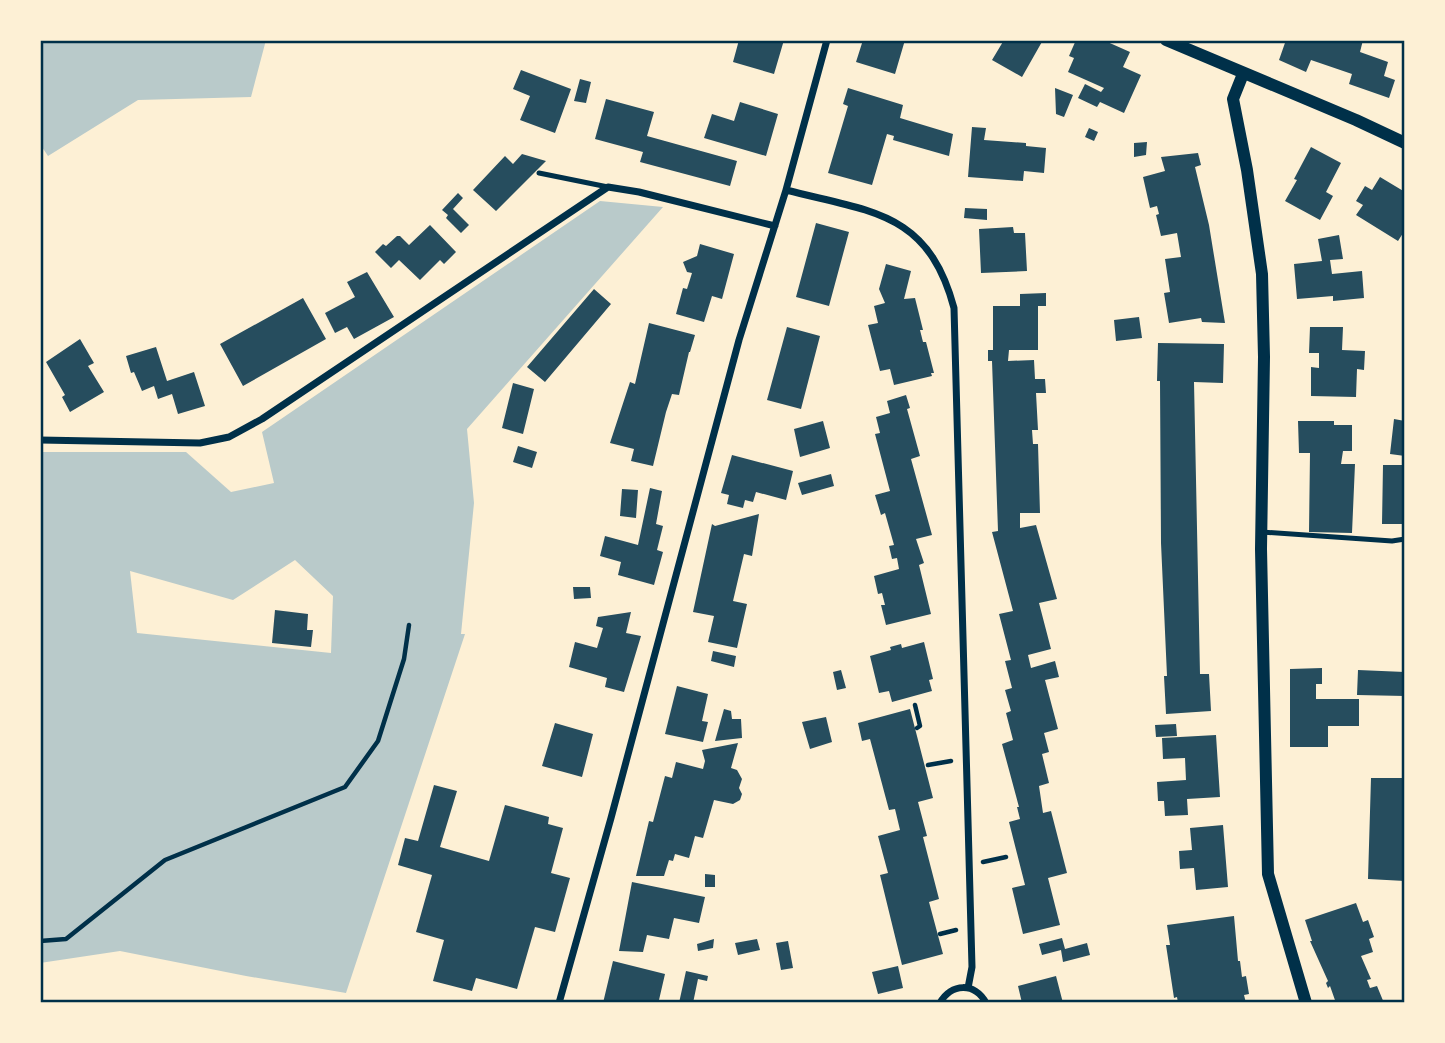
<svg xmlns="http://www.w3.org/2000/svg" width="1445" height="1043" font-family="Commissioner,sans-serif">
	<style>
		.green { fill: #b9caca; fill-rule: evenodd }
		.building { fill: #264d5e }
		.lines { fill: none; stroke-linecap: round; stroke-linejoin: round }
		.path { stroke: #003049; stroke-width: 4.5 }
		.service { stroke: #003049; stroke-width: 5 }
		.minor { stroke: #003049; stroke-width: 7 }
		.tertiary { stroke: #003049; stroke-width: 12 }
		.neatline { fill: none; stroke: #003049; stroke-width: 2.5 }
	</style>
	<rect width="100%" height="100%" fill="#fdf0d5"/>
	<path class="green" d="M 40,40 L 266,40 L 251,97 L 138,100 L 48,156 L 40,144 Z
		M 600,201 L 663,207 L 467,429 L 474,503 L 461,634 L 465,634 L 346,993 L 246,976 L 120,951 L 40,963 L 40,452 L 186,452 L 231,492 L 274,483 L 262,432 ZM 295,560 L 333,596 L 331,653 L 137,633 L 130,571 L 233,600 Z"/>
	<path class="building" d="M 739,40 L 784,40 L 774,74 L 733,62 Z
		M 863,40 L 905,40 L 895,74 L 856,62 Z
		M 1004,40 L 1043,40 L 1022,77 L 992,60 Z
		M 1076,40 L 1103,40 L 1130,52 L 1123,67 L 1141,75 L 1124,113 L 1100,102 L 1097,107 L 1078,98 L 1085,84 L 1101,92 L 1104,88 L 1068,72 L 1074,58 L 1069,56 Z
		M 1286,40 L 1363,40 L 1360,52 L 1388,62 L 1384,76 L 1395,80 L 1389,98 L 1349,84 L 1352,74 L 1311,60 L 1306,72 L 1279,60 Z
		M 521,70 L 571,89 L 555,133 L 520,120 L 530,96 L 513,89 Z
		M 580,79 L 591,82 L 586,103 L 574,101 Z
		M 848,88 L 903,105 L 900,118 L 953,134 L 949,156 L 893,140 L 894,136 L 887,134 L 872,185 L 828,173 L 848,106 L 843,104 Z
		M 1055,88 L 1073,95 L 1064,117 L 1056,114 Z
		M 606,99 L 654,112 L 647,136 L 737,161 L 730,186 L 640,162 L 643,152 L 595,139 Z
		M 740,102 L 778,114 L 766,156 L 704,138 L 712,114 L 734,121 Z
		M 972,127 L 986,128 L 984,140 L 1026,143 L 1026,146 L 1046,148 L 1044,173 L 1024,171 L 1023,181 L 968,177 Z
		M 1089,128 L 1098,132 L 1094,141 L 1085,137 Z
		M 1147,142 L 1146,155 L 1134,157 L 1134,143 Z
		M 1311,147 L 1341,163 L 1326,192 L 1333,196 L 1320,220 L 1285,201 L 1297,180 L 1294,179 Z
		M 1198,153 L 1201,165 L 1195,167 L 1209,225 L 1225,323 L 1202,322 L 1201,318 L 1169,323 L 1164,293 L 1170,292 L 1165,259 L 1181,257 L 1177,233 L 1161,236 L 1156,215 L 1159,214 L 1157,206 L 1150,208 L 1143,177 L 1165,171 L 1161,157 Z
		M 522,154 L 546,161 L 496,211 L 473,190 L 505,156 L 513,164 Z
		M 1380,177 L 1405,192 L 1405,230 L 1398,241 L 1356,215 L 1363,205 L 1356,201 L 1365,186 L 1372,190 Z
		M 458,193 L 463,198 L 453,209 L 469,225 L 461,233 L 446,218 L 448,215 L 442,210 Z
		M 965,208 L 987,209 L 987,220 L 964,218 Z
		M 816,223 L 849,232 L 829,306 L 796,297 Z
		M 430,225 L 456,252 L 444,264 L 440,260 L 420,280 L 399,260 L 391,268 L 375,252 L 383,244 L 386,246 L 397,236 L 400,236 L 409,245 Z
		M 1013,227 L 1014,233 L 1025,233 L 1027,271 L 981,273 L 979,229 Z
		M 1339,235 L 1343,259 L 1330,260 L 1332,274 L 1362,271 L 1364,298 L 1333,301 L 1333,296 L 1297,299 L 1294,264 L 1322,261 L 1318,239 Z
		M 700,244 L 734,254 L 722,299 L 712,296 L 704,322 L 676,314 L 683,288 L 687,289 L 692,273 L 687,272 L 683,262 L 697,256 Z
		M 886,264 L 911,271 L 904,299 L 915,298 L 923,330 L 920,330 L 923,342 L 926,342 L 934,373 L 931,373 L 932,376 L 894,385 L 890,369 L 880,371 L 868,325 L 878,323 L 874,306 L 885,303 L 879,289 Z
		M 367,272 L 394,317 L 354,339 L 347,327 L 335,333 L 325,313 L 355,297 L 347,282 Z
		M 594,289 L 611,304 L 545,382 L 527,367 Z
		M 1046,293 L 1046,306 L 1038,306 L 1038,350 L 1009,350 L 1008,361 L 1034,360 L 1035,379 L 1045,379 L 1046,393 L 1036,393 L 1038,430 L 1032,430 L 1033,444 L 1038,444 L 1040,513 L 1020,513 L 1020,528 L 1036,525 L 1057,599 L 1039,603 L 1051,649 L 1028,655 L 1031,668 L 1055,661 L 1059,677 L 1045,680 L 1058,729 L 1044,733 L 1049,752 L 1042,754 L 1049,783 L 1039,786 L 1043,813 L 1051,811 L 1067,873 L 1048,878 L 1060,925 L 1023,934 L 1012,888 L 1025,885 L 1009,822 L 1020,819 L 1017,807 L 1019,807 L 1002,744 L 1013,740 L 1006,713 L 1011,711 L 1005,690 L 1012,688 L 1005,661 L 1011,660 L 999,614 L 1013,611 L 992,532 L 998,531 L 992,361 L 988,361 L 988,350 L 993,350 L 993,306 L 1020,306 L 1020,294 Z
		M 303,298 L 326,339 L 243,386 L 220,344 Z
		M 1139,317 L 1142,338 L 1116,341 L 1114,320 Z
		M 649,323 L 695,335 L 690,352 L 689,352 L 679,395 L 672,394 L 666,412 L 653,466 L 631,461 L 634,449 L 610,443 L 630,382 L 635,384 Z
		M 787,327 L 820,336 L 801,409 L 767,400 Z
		M 1310,327 L 1343,327 L 1342,350 L 1365,351 L 1364,370 L 1357,369 L 1356,397 L 1311,396 L 1311,367 L 1319,368 L 1319,353 L 1309,353 Z
		M 80,339 L 94,363 L 88,366 L 104,392 L 70,412 L 62,397 L 65,395 L 46,362 Z
		M 1158,343 L 1224,344 L 1223,383 L 1194,382 L 1200,674 L 1209,674 L 1211,711 L 1166,714 L 1164,676 L 1167,676 L 1161,543 L 1160,381 L 1157,381 Z
		M 156,347 L 167,381 L 194,372 L 205,406 L 178,414 L 172,394 L 158,399 L 154,386 L 142,391 L 134,372 L 131,373 L 126,356 Z
		M 513,383 L 534,389 L 523,434 L 502,428 Z
		M 906,395 L 910,408 L 907,409 L 920,456 L 911,459 L 932,535 L 916,539 L 924,563 L 919,565 L 931,614 L 886,625 L 881,605 L 885,605 L 882,593 L 878,594 L 874,576 L 899,569 L 897,558 L 892,559 L 889,546 L 894,545 L 885,513 L 881,515 L 875,495 L 890,491 L 875,434 L 880,433 L 876,417 L 890,413 L 887,401 Z
		M 1394,419 L 1405,421 L 1405,456 L 1390,454 Z
		M 823,421 L 830,448 L 800,457 L 794,429 Z
		M 1298,421 L 1334,421 L 1334,425 L 1352,425 L 1352,451 L 1343,451 L 1341,464 L 1355,464 L 1352,533 L 1309,532 L 1310,453 L 1299,453 Z
		M 518,446 L 537,452 L 532,468 L 513,462 Z
		M 732,455 L 793,471 L 786,500 L 756,492 L 753,502 L 745,500 L 743,508 L 727,504 L 729,495 L 721,493 Z
		M 1383,465 L 1405,465 L 1405,524 L 1382,524 Z
		M 831,474 L 834,486 L 802,495 L 798,483 Z
		M 650,488 L 662,491 L 656,524 L 663,526 L 657,550 L 663,552 L 654,585 L 618,575 L 621,562 L 600,556 L 605,536 L 638,545 Z
		M 622,489 L 638,490 L 636,518 L 620,516 Z
		M 759,514 L 752,556 L 744,554 L 733,601 L 747,604 L 737,648 L 708,642 L 714,616 L 693,612 L 712,524 L 715,526 Z
		M 573,587 L 590,587 L 591,598 L 574,599 Z
		M 275,610 L 308,614 L 307,630 L 313,630 L 311,647 L 272,643 Z
		M 631,612 L 626,633 L 641,636 L 624,692 L 605,687 L 607,678 L 569,667 L 575,642 L 597,648 L 603,628 L 596,626 L 598,617 Z
		M 924,642 L 933,679 L 929,680 L 932,691 L 892,702 L 889,691 L 879,693 L 870,656 L 891,650 L 890,647 L 901,644 L 902,648 Z
		M 713,651 L 736,656 L 734,667 L 711,661 Z
		M 1322,668 L 1322,684 L 1316,684 L 1316,699 L 1359,699 L 1359,726 L 1328,726 L 1328,747 L 1290,747 L 1290,669 Z
		M 841,670 L 846,688 L 837,690 L 833,672 Z
		M 1358,670 L 1405,672 L 1405,696 L 1357,695 Z
		M 677,686 L 708,694 L 702,721 L 708,722 L 703,742 L 665,734 Z
		M 724,709 L 731,711 L 732,719 L 741,719 L 742,738 L 715,741 Z
		M 910,709 L 933,798 L 918,802 L 927,836 L 923,837 L 939,899 L 929,902 L 943,954 L 902,965 L 880,875 L 888,873 L 878,836 L 900,830 L 895,809 L 889,810 L 870,739 L 862,741 L 858,723 Z
		M 826,717 L 832,742 L 810,749 L 802,722 Z
		M 555,723 L 593,734 L 582,777 L 542,766 Z
		M 1176,724 L 1177,736 L 1156,737 L 1155,725 Z
		M 1216,735 L 1220,797 L 1187,799 L 1188,815 L 1165,816 L 1164,801 L 1158,801 L 1157,782 L 1186,780 L 1185,758 L 1163,759 L 1162,738 Z
		M 738,743 L 731,768 L 737,770 L 742,779 L 739,788 L 742,794 L 740,800 L 733,804 L 714,800 L 703,838 L 695,836 L 689,858 L 675,854 L 673,861 L 669,860 L 664,876 L 636,876 L 649,821 L 653,822 L 665,776 L 672,778 L 676,762 L 703,769 L 705,761 L 702,750 Z
		M 1371,778 L 1405,778 L 1405,881 L 1368,879 Z
		M 434,785 L 457,791 L 440,847 L 489,861 L 505,805 L 549,817 L 548,824 L 563,828 L 551,873 L 570,878 L 555,932 L 535,927 L 517,989 L 476,978 L 472,991 L 433,981 L 444,940 L 416,932 L 432,875 L 398,865 L 405,838 L 418,841 Z
		M 1223,825 L 1228,887 L 1196,890 L 1194,868 L 1180,869 L 1179,851 L 1192,850 L 1190,828 Z
		M 705,874 L 715,875 L 715,887 L 705,887 Z
		M 632,882 L 705,897 L 699,923 L 674,918 L 669,939 L 647,935 L 643,952 L 619,951 Z
		M 1356,903 L 1363,922 L 1368,920 L 1374,937 L 1369,939 L 1373,952 L 1361,956 L 1371,979 L 1367,980 L 1370,988 L 1377,986 L 1384,1003 L 1336,1003 L 1330,986 L 1328,988 L 1326,983 L 1328,981 L 1310,941 L 1312,941 L 1305,920 Z
		M 1234,916 L 1238,961 L 1240,961 L 1242,977 L 1246,976 L 1249,994 L 1244,995 L 1246,1003 L 1178,1003 L 1177,997 L 1174,998 L 1166,945 L 1170,945 L 1167,925 Z
		M 1062,938 L 1065,949 L 1087,943 L 1090,955 L 1063,962 L 1061,950 L 1042,955 L 1039,944 Z
		M 714,939 L 713,948 L 698,951 L 697,944 Z
		M 757,939 L 760,950 L 738,955 L 735,943 Z
		M 788,941 L 793,968 L 781,970 L 776,943 Z
		M 613,961 L 665,974 L 659,1000 L 668,1003 L 603,1003 Z
		M 898,966 L 903,988 L 878,994 L 872,972 Z
		M 686,971 L 708,976 L 707,981 L 698,979 L 693,1003 L 679,1003 Z
		M 1056,976 L 1063,1003 L 1022,1003 L 1018,986 Z"/>
	<g class="lines">
		<path class="path" d="M 915,705 L 920,726 L 917,728
			M 928,765 L 951,761
			M 983,862 L 1006,857
			M 940,934 L 956,930
			M 40,941 L 66,939 L 165,860 L 345,787 L 378,741 L 404,659 L 409,625"/>
		<path class="service" d="M 539,173 L 608,187
			M 1261,532 L 1392,541 L 1405,539"/>
		<path class="minor" d="M 786,190 C 871,212 928,211 954,308 L 972,967 L 968,988
			M 40,440 L 200,443 L 229,437 L 262,419 L 608,187 L 639,192 L 775,226
			M 559,1003 L 611,818 L 739,340 L 786,190 L 827,40
			M 940,1003 C 951,983 975,982 986,1003"/>
		<path class="tertiary" d="M 1166,40 L 1356,120 L 1405,143
			M 1243,74 L 1233,99 L 1247,170 L 1262,274 L 1264,357 L 1261,549 L 1268,874 L 1306,1003"/>
	</g>
	<rect width="1445" height="1043" fill="none" stroke="#fdf0d5" stroke-width="84"/>
	<rect x="42" y="42" width="1361" height="959" class="neatline"/>
</svg>
